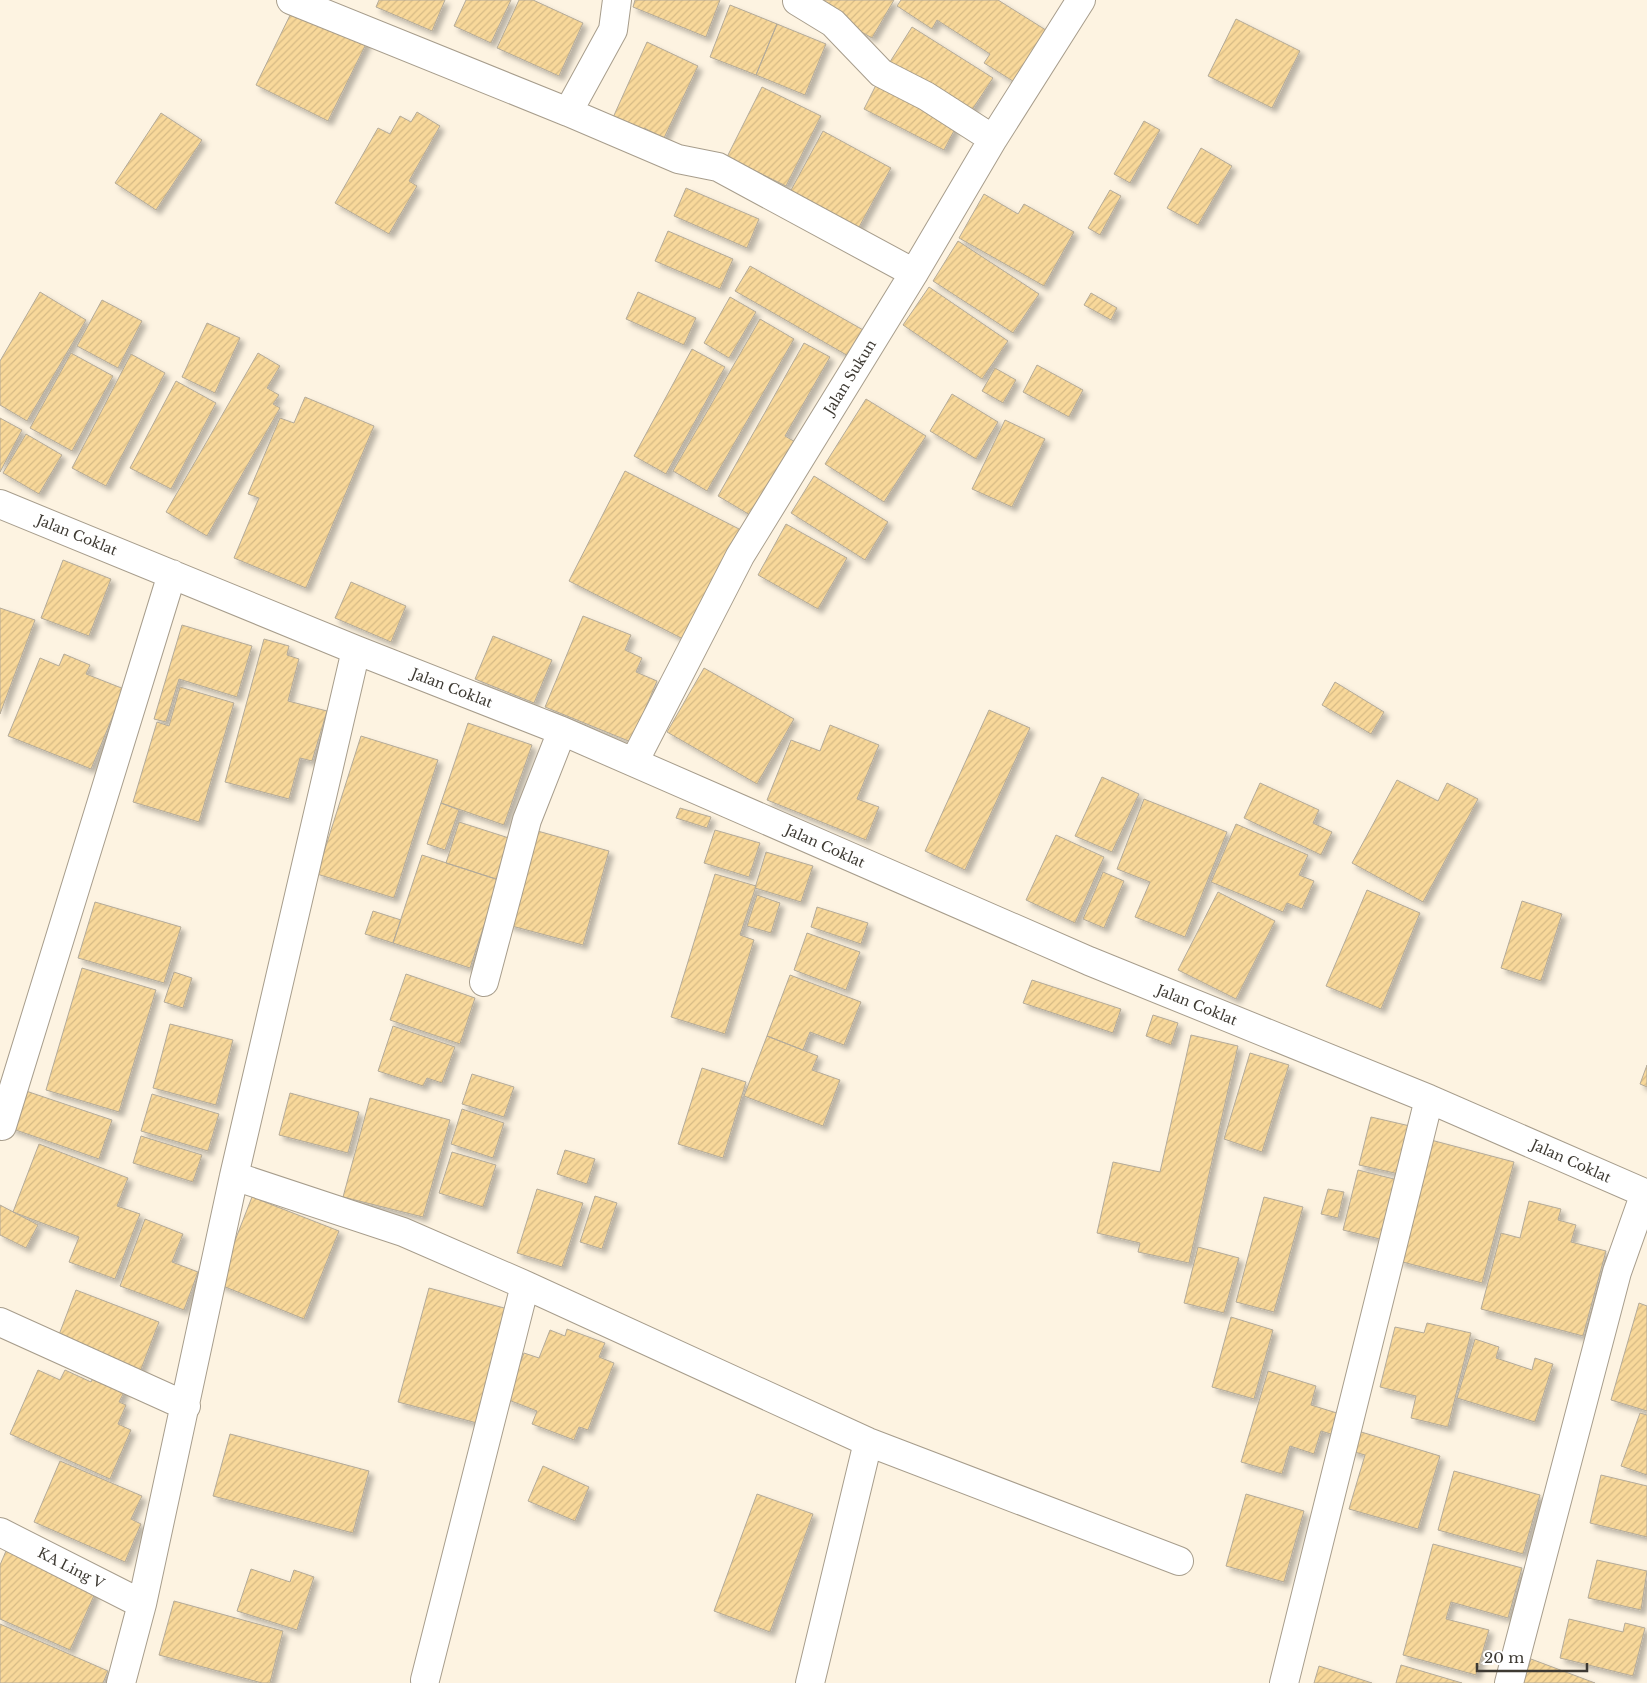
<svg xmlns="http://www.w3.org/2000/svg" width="1647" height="1683" font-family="'Libre Baskerville',serif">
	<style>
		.building { fill: url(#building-hatch); stroke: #b3aa99; filter: url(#shadow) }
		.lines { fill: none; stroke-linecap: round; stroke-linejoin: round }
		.minor-casing { stroke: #a79d8c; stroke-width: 30 }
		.minor { stroke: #fff; stroke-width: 28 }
		.labels { text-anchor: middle; stroke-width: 4; stroke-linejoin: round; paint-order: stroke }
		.street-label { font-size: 14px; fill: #3e3a33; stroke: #fff }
	</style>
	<defs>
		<pattern id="building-hatch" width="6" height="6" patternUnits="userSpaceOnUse" patternTransform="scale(1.25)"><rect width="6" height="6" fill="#f8d89a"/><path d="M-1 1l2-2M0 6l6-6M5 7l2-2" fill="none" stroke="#d6ba85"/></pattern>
		<filter id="shadow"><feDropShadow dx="4.5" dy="4.5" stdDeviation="2.5" flood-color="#0004"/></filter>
	</defs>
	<rect width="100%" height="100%" fill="#fdf3e1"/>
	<path class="building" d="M 379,0 L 445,0 L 432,31 L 376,7 Z
		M 466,0 L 511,0 L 491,43 L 454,26 Z
		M 519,0 L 533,0 L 583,23 L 559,76 L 497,48 Z
		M 635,0 L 720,0 L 706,37 L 633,7 Z
		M 806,0 L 894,0 L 872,38 Z
		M 901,0 L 998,0 L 1049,32 L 1016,83 L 984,63 L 990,54 L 937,20 L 932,29 L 897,6 Z
		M 296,3 L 368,40 L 328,121 L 256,85 Z
		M 730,5 L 777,24 L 756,75 L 710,57 Z
		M 1236,19 L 1300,51 L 1272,108 L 1208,76 Z
		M 777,24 L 826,44 L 805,95 L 756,75 Z
		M 912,27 L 993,78 L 968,116 L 888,65 Z
		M 647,42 L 698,66 L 664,138 L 644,128 L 640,135 L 611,122 Z
		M 878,81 L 958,123 L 944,150 L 864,109 Z
		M 762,87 L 821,116 L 786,186 L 727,157 Z
		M 417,112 L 440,126 L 409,181 L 417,186 L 389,234 L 335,203 L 378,128 L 390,134 L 400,116 L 411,122 Z
		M 161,113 L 202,140 L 156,210 L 115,183 Z
		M 1144,121 L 1160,130 L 1130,183 L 1114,174 Z
		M 823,131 L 891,168 L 858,229 L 790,192 Z
		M 1201,148 L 1232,166 L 1198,225 L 1167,208 Z
		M 686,188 L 759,219 L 747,248 L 674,216 Z
		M 1110,190 L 1121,196 L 1100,235 L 1088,228 Z
		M 984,194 L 1018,214 L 1024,204 L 1074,232 L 1044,286 L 959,238 Z
		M 668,231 L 733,259 L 720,289 L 655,261 Z
		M 958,241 L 1039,294 L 1013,333 L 933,281 Z
		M 750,266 L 865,331 L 850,357 L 735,291 Z
		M 929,287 L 1008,341 L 982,379 L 903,325 Z
		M 40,292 L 86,320 L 27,421 L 0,405 L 0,361 Z
		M 638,292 L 696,318 L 684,345 L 626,319 Z
		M 1091,293 L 1117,308 L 1111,320 L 1084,305 Z
		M 730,297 L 756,312 L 729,358 L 704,343 Z
		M 102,300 L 142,321 L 118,368 L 77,346 Z
		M 760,319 L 794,339 L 707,491 L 673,471 Z
		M 207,323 L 240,338 L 215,393 L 182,377 Z
		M 804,343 L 830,357 L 785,436 L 797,443 L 755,518 L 718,496 Z
		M 692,349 L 725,367 L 666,474 L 634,456 Z
		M 71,353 L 113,376 L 72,451 L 30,428 Z
		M 258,353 L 280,366 L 267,388 L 279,395 L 273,404 L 280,408 L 207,536 L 166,512 Z
		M 131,354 L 165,373 L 106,486 L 72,468 Z
		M 1037,365 L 1083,390 L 1069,417 L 1023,392 Z
		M 995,368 L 1016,380 L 1003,403 L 982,391 Z
		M 176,381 L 216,403 L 171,489 L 130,468 Z
		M 952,394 L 998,422 L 976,459 L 930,431 Z
		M 305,397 L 374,426 L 306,588 L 234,558 L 259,498 L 248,494 L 280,418 L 294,423 Z
		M 866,399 L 926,436 L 884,502 L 825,464 Z
		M 0,418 L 22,430 L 0,472 Z
		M 1005,420 L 1045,439 L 1012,507 L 972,489 Z
		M 26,434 L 62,455 L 39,494 L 3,473 Z
		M 625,471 L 743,531 L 687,641 L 569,581 Z
		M 814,476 L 888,522 L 865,560 L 791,513 Z
		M 786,524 L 847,558 L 818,609 L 758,575 Z
		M 63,560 L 111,579 L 89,636 L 41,618 Z
		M 351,582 L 406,606 L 391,642 L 335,618 Z
		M 0,608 L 35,620 L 0,714 Z
		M 583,616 L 631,635 L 625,650 L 642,658 L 636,672 L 657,681 L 631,742 L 545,707 Z
		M 182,625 L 252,646 L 237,697 L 179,679 L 166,722 L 154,719 Z
		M 493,636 L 552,660 L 534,703 L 475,679 Z
		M 264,639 L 289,646 L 287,655 L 299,659 L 288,701 L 327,711 L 312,761 L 300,758 L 289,799 L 225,782 Z
		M 64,654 L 90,665 L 86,674 L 124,689 L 91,769 L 8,736 L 40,658 L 59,666 Z
		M 704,668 L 794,719 L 757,784 L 667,732 Z
		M 1335,682 L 1384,712 L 1371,734 L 1322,705 Z
		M 180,687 L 234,703 L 199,822 L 133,802 L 157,722 L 169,726 Z
		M 989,710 L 1030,728 L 965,870 L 925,851 Z
		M 468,723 L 532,745 L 504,825 L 441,803 Z
		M 830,725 L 879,745 L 857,799 L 879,807 L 866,840 L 767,800 L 791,740 L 820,751 Z
		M 361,736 L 438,760 L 394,898 L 317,874 Z
		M 1102,777 L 1139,794 L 1112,852 L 1075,836 Z
		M 1397,780 L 1438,801 L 1447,783 L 1478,799 L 1423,902 L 1352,863 Z
		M 1260,783 L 1319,810 L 1313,823 L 1332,832 L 1321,855 L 1244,818 Z
		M 1144,799 L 1227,832 L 1185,937 L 1135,917 L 1150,882 L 1117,869 Z
		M 441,803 L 459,810 L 445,850 L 427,844 Z
		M 680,808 L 711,817 L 707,828 L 676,818 Z
		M 459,822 L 512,839 L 499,880 L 446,863 Z
		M 1236,824 L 1308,855 L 1299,875 L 1314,881 L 1302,909 L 1287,903 L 1283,912 L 1211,882 Z
		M 534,830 L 609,851 L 583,945 L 508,925 Z
		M 715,830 L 760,843 L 749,877 L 704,863 Z
		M 1056,835 L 1104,857 L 1075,923 L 1026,900 Z
		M 766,852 L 813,866 L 801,902 L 755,888 Z
		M 422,855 L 499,880 L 470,968 L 393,943 Z
		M 1103,872 L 1124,881 L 1104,928 L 1083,919 Z
		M 715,874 L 756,886 L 740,935 L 754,940 L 725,1034 L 671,1017 Z
		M 1367,890 L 1420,913 L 1381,1009 L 1326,986 Z
		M 1218,892 L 1275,921 L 1236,999 L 1178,970 Z
		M 757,895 L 780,903 L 771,933 L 747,926 Z
		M 1522,901 L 1562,914 L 1541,981 L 1501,968 Z
		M 95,902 L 181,927 L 164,983 L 78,958 Z
		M 817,907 L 868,923 L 861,944 L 811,927 Z
		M 373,911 L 401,920 L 393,943 L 365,934 Z
		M 807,933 L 860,952 L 846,990 L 794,970 Z
		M 82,968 L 156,990 L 119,1112 L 46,1090 Z
		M 174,972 L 192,978 L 183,1008 L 164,1002 Z
		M 406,974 L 475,998 L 460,1044 L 390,1020 Z
		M 790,975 L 861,1002 L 844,1045 L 810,1032 L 803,1050 L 767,1036 Z
		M 1032,980 L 1121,1009 L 1113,1033 L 1023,1003 Z
		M 1153,1015 L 1178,1023 L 1171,1045 L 1146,1036 Z
		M 170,1024 L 233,1040 L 216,1105 L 153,1088 Z
		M 393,1026 L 455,1047 L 442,1083 L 427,1078 L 423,1086 L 378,1071 Z
		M 1191,1035 L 1238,1046 L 1189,1263 L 1138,1252 L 1140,1243 L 1097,1233 L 1113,1162 L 1160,1172 Z
		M 767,1036 L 818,1056 L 812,1070 L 840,1080 L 823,1126 L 744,1096 Z
		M 1250,1053 L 1289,1065 L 1262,1152 L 1224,1139 Z
		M 1647,1065 L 1647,1087 L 1640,1084 Z
		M 702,1068 L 746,1082 L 723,1158 L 678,1144 Z
		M 472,1074 L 514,1087 L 504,1117 L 462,1104 Z
		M 23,1090 L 112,1120 L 99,1159 L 10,1128 Z
		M 290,1093 L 359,1112 L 348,1153 L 279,1135 Z
		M 152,1094 L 219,1114 L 208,1151 L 141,1131 Z
		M 370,1098 L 450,1120 L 423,1217 L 343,1197 Z
		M 462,1109 L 504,1123 L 493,1158 L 451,1144 Z
		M 1371,1117 L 1410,1126 L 1399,1174 L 1359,1165 Z
		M 141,1136 L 202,1155 L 193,1182 L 133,1163 Z
		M 1431,1140 L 1514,1162 L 1482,1283 L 1399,1261 Z
		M 39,1144 L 128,1178 L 117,1206 L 140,1214 L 115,1279 L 69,1262 L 79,1237 L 13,1212 Z
		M 565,1150 L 595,1159 L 587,1184 L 557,1174 Z
		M 452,1152 L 496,1165 L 483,1207 L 439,1193 Z
		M 1358,1170 L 1398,1180 L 1384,1240 L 1343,1230 Z
		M 537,1189 L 583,1203 L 562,1267 L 517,1253 Z
		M 1328,1189 L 1344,1192 L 1338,1218 L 1321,1214 Z
		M 595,1196 L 617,1203 L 602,1249 L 580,1242 Z
		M 252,1197 L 339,1231 L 304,1319 L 218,1284 Z
		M 1264,1197 L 1303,1207 L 1274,1312 L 1236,1302 Z
		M 1529,1201 L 1561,1209 L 1558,1220 L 1576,1225 L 1571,1242 L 1606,1251 L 1583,1336 L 1481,1309 L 1501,1233 L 1520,1238 Z
		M 0,1205 L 38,1225 L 26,1248 L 0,1235 Z
		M 145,1219 L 183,1234 L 172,1262 L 198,1272 L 184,1310 L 120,1286 Z
		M 1198,1247 L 1239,1258 L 1224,1313 L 1184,1303 Z
		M 429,1288 L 508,1309 L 477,1423 L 398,1402 Z
		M 76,1290 L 159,1322 L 140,1372 L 57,1340 Z
		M 1639,1303 L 1647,1306 L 1647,1411 L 1611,1400 Z
		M 1231,1317 L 1273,1330 L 1254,1399 L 1212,1387 Z
		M 1427,1323 L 1471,1333 L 1448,1427 L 1411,1418 L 1416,1396 L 1380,1387 L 1395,1327 L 1424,1333 Z
		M 567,1329 L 605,1343 L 599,1357 L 614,1363 L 588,1430 L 579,1427 L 574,1440 L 532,1424 L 537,1411 L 506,1399 L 524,1353 L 539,1358 L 550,1330 L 565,1336 Z
		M 1475,1339 L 1499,1347 L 1496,1358 L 1532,1370 L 1535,1358 L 1553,1364 L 1535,1422 L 1457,1398 Z
		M 38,1370 L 60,1380 L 65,1370 L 91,1382 L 95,1374 L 126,1388 L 119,1402 L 126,1405 L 118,1424 L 131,1430 L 110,1479 L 10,1434 Z
		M 1268,1371 L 1316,1386 L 1311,1405 L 1340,1414 L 1334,1435 L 1321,1431 L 1314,1454 L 1290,1446 L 1282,1474 L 1241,1462 Z
		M 1640,1413 L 1647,1415 L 1647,1475 L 1621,1466 Z
		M 1358,1431 L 1440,1456 L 1418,1529 L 1349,1509 L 1365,1455 L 1351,1451 Z
		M 230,1434 L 369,1471 L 353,1533 L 213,1496 Z
		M 60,1461 L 142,1496 L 131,1519 L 141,1524 L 125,1562 L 34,1522 Z
		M 543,1466 L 589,1487 L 575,1521 L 528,1501 Z
		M 1454,1471 L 1540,1495 L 1523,1554 L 1438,1530 Z
		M 1601,1475 L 1647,1486 L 1647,1537 L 1590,1523 Z
		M 757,1494 L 813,1514 L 770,1632 L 714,1611 Z
		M 1246,1494 L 1304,1511 L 1284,1582 L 1226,1566 Z
		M 1433,1544 L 1522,1568 L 1508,1618 L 1451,1602 L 1446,1619 L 1489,1630 L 1476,1675 L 1403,1655 Z
		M 6,1551 L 96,1591 L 70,1650 L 0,1619 L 0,1565 Z
		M 1597,1560 L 1647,1571 L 1641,1610 L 1588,1598 Z
		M 251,1569 L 290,1582 L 294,1570 L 314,1577 L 297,1630 L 237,1611 Z
		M 174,1601 L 283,1631 L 270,1683 L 262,1683 L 159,1655 Z
		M 1569,1619 L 1623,1632 L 1625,1623 L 1645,1628 L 1633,1676 L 1560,1658 Z
		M 0,1624 L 108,1671 L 103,1683 L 0,1683 Z
		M 1531,1659 L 1595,1683 L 1522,1683 Z
		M 1401,1665 L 1462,1683 L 1396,1683 Z
		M 1319,1666 L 1372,1683 L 1314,1683 Z"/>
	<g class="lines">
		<g class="minor-casing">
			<path id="minor" d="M 291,0 L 568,112 L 613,30 L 617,0
				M 797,1 L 833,23 L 881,73 L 926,96 L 993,139
				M 568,112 L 678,159 L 718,167 L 914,273
				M 0,504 L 356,650 L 562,731 L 1089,961 L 1429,1099 L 1647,1194
				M 634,762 L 740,556 L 914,273 L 993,139 L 1081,0
				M 484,982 L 527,820 L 562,731
				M 2,1126 L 172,574
				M 234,1176 L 403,1232 L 525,1285 L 868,1442 L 1179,1561
				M 0,1322 L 186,1406
				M 0,1532 L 142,1604
				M 425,1680 L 525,1285
				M 121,1683 L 142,1604 L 234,1176 L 356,650
				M 810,1683 L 868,1442
				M 1284,1683 L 1429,1099
				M 1509,1683 L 1617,1272 L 1645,1193"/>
		</g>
		<use href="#minor" class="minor"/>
	</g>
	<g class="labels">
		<g class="street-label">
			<text transform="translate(850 377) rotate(-58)" y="5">Jalan Sukun</text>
			<text transform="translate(77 535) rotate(22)" y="5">Jalan Coklat</text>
			<text transform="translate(452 688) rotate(21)" y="5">Jalan Coklat</text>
			<text transform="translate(825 846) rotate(24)" y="5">Jalan Coklat</text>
			<text transform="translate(1197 1005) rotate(22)" y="5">Jalan Coklat</text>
			<text transform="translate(1571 1161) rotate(24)" y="5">Jalan Coklat</text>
			<text transform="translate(71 1568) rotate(27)" y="5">KA Ling V</text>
		</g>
	</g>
	<path d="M1477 1663v8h110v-8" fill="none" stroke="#3e3a33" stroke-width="2.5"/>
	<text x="1484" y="1663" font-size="15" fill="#3e3a33" stroke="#ffffff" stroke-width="4" paint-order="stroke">20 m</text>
</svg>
